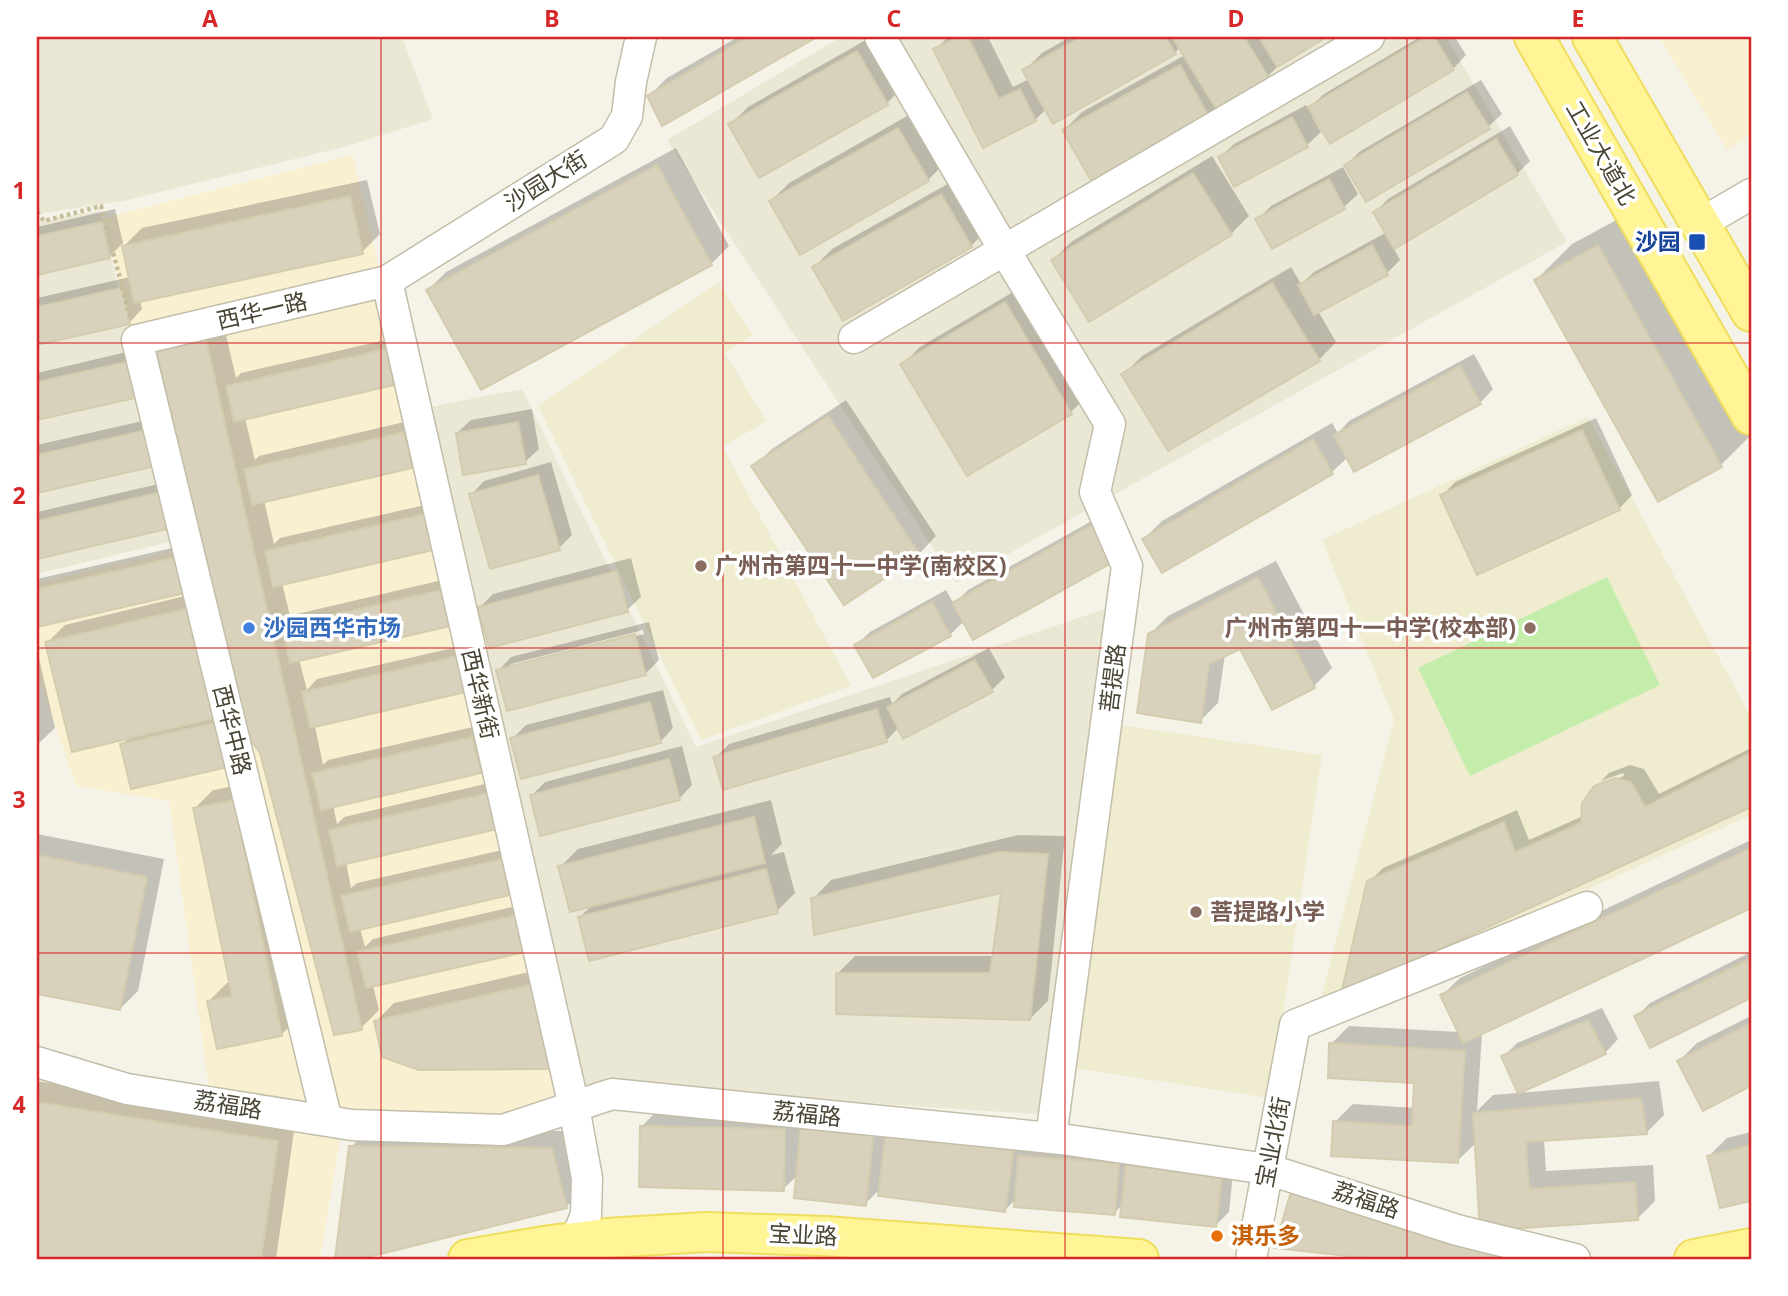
<svg xmlns="http://www.w3.org/2000/svg" width="1788" height="1296" font-family="'Noto Sans','Noto Sans SC',sans-serif">
	<style>
		.residential { fill: #eae7d5 }
		.commercial { fill: #f9efd1 }
		.education { fill: #efecd0 }
		.green { fill: #c4edac }
		.shadow { fill: #0003; fill-rule: evenodd }
		.building { fill: #d8d2bc; stroke: #d3ccae; stroke-width: 2 }
		.lines { fill: none; stroke-linecap: round; stroke-linejoin: round }
		.minor-casing { stroke: #c2bea9; stroke-width: 33 }
		.major-casing { stroke: #efdd5c; stroke-width: 42 }
		.path { stroke: #c5bd99; stroke-width: 4.5; stroke-dasharray: 3.5 3.5; stroke-linecap: butt }
		.minor { stroke: #fff; stroke-width: 30 }
		.major { stroke: #fff496; stroke-width: 38 }
		.grid { fill: none; stroke: #d62828; stroke-width: 2; stroke-opacity: 0.55 }
		.transit-dot { fill: #1a4fb4; stroke: #fff; stroke-width: 2.5 }
		.education-dot { fill: #8d6e63; stroke: #fff; stroke-width: 2.5 }
		.shop-dot { fill: #3f7fe0; stroke: #fff; stroke-width: 2.5 }
		.food-dot { fill: #e8710a; stroke: #fff; stroke-width: 2.5 }
		.labels { text-anchor: middle; stroke-width: 7; stroke-linejoin: round; paint-order: stroke }
		.street-label { font-size: 23px; fill: #494535; stroke: #fff }
		.transit-label { font-size: 23px; font-weight: bold; fill: #164399; stroke: #fff; text-anchor: end }
		.education-label { font-size: 23px; font-weight: bold; fill: #785e54; stroke: #fff; text-anchor: start }
		.shop-label { font-size: 23px; font-weight: bold; fill: #366cbe; stroke: #fff; text-anchor: start }
		.food-label { font-size: 23px; font-weight: bold; fill: #c56008; stroke: #fff; text-anchor: start }
		.neatline { fill: none; stroke: #d62828; stroke-width: 2.5 }
		.grid-label { font-size: 23px; text-anchor: middle; font-weight: bold; fill: #d62828 }
	</style>
	<rect width="100%" height="100%" fill="#f5f3e7"/>
	<path class="residential" d="M 37,37 L 402,37 L 433,119 L 344,147 L 123,201 L 37,214 Z
		M 841,37 L 1446,37 L 1567,242 L 956,583 L 667,140 Z
		M 100,211 L 178,540 L 37,574 L 37,221 Z
		M 522,389 L 696,747 L 1108,608 L 1047,1115 L 581,1084 L 430,407 Z"/>
	<path class="commercial" d="M 1659,37 L 1751,37 L 1751,134 L 1727,150 Z
		M 353,155 L 568,1098 L 497,1120 L 350,1114 L 209,1089 L 169,801 L 76,786 L 37,672 L 37,583 L 184,549 L 103,218 Z
		M 37,1069 L 341,1134 L 320,1259 L 37,1259 Z"/>
	<path class="education" d="M 718,282 L 753,335 L 725,353 L 766,421 L 723,447 L 851,686 L 701,740 L 538,406 Z
		M 1588,417 L 1751,717 L 1751,815 L 1317,1013 L 1394,720 L 1322,540 Z
		M 1120,725 L 1322,755 L 1270,1098 L 1073,1068 Z"/>
	<path class="green" d="M 1607,577 L 1660,685 L 1470,776 L 1418,668 Z"/>
	<path class="shadow" d="M 738,37 L 813,37 L 663,123 L 649,96 L 667,78 Z
		M 871,37 L 905,85 L 887,103 L 730,125 L 748,107 Z
		M 948,37 L 988,37 L 1013,87 L 1029,79 L 1024,71 L 1042,53 L 1070,37 L 1323,37 L 1285,59 L 1268,76 L 1223,104 L 1209,118 L 1064,130 L 1082,112 L 1185,55 L 1180,47 L 1175,53 L 1046,109 L 1035,120 L 983,145 L 935,50 Z
		M 1420,37 L 1455,37 L 1466,55 L 1453,69 L 1315,114 L 1312,116 L 1321,132 L 1307,145 L 1235,184 L 1220,157 L 1234,144 L 1306,105 L 1308,109 L 1324,94 Z
		M 1481,80 L 1502,114 L 1488,127 L 1346,165 L 1359,152 Z
		M 916,111 L 946,162 L 928,180 L 771,201 L 789,183 Z
		M 1510,126 L 1530,161 L 1517,174 L 1393,247 L 1400,260 L 1387,273 L 1318,311 L 1336,342 L 1319,360 L 1124,374 L 1142,356 L 1291,267 L 1301,284 L 1314,272 L 1387,232 L 1375,212 L 1388,199 Z
		M 676,148 L 729,246 L 711,264 L 428,290 L 446,272 Z
		M 1212,156 L 1249,216 L 1231,234 L 1053,260 L 1071,242 Z
		M 1343,167 L 1358,194 L 1344,207 L 1272,246 L 1257,220 L 1271,206 Z
		M 960,177 L 989,228 L 971,246 L 814,267 L 832,249 Z
		M 367,180 L 380,234 L 362,252 L 140,300 L 142,309 L 129,323 L 37,344 L 37,298 L 130,277 L 124,246 L 142,228 Z
		M 115,209 L 123,243 L 109,257 L 37,273 L 37,227 Z
		M 1635,210 L 1751,418 L 1751,435 L 1721,465 L 1659,500 L 1536,280 L 1572,244 Z
		M 1023,286 L 1088,395 L 1070,413 L 902,365 L 920,347 Z
		M 222,318 L 236,378 L 241,373 L 399,337 L 407,370 L 393,384 L 245,418 L 255,460 L 259,456 L 417,419 L 425,453 L 411,467 L 264,500 L 274,544 L 280,538 L 438,502 L 446,535 L 282,583 L 291,620 L 297,614 L 455,577 L 449,625 L 299,659 L 307,690 L 317,679 L 475,643 L 483,676 L 315,726 L 323,765 L 328,760 L 486,724 L 493,758 L 480,771 L 333,805 L 337,824 L 344,817 L 502,780 L 510,814 L 346,862 L 351,888 L 357,883 L 515,847 L 523,880 L 509,893 L 360,928 L 365,947 L 373,939 L 530,903 L 538,936 L 373,985 L 379,1010 L 361,1028 L 262,752 L 247,731 L 241,752 L 122,744 L 130,737 L 47,643 L 65,625 L 214,589 L 156,346 Z
		M 148,347 L 143,394 L 37,419 L 37,373 Z
		M 1474,354 L 1493,389 L 1480,403 L 1348,457 L 1332,472 L 1163,571 L 1144,539 L 1162,521 L 1332,423 L 1338,433 L 1349,421 Z
		M 846,400 L 936,536 L 919,554 L 754,466 L 772,449 Z
		M 532,409 L 539,449 L 525,462 L 457,433 L 471,420 Z
		M 164,416 L 159,463 L 37,491 L 37,445 Z
		M 1596,418 L 1632,495 L 1619,509 L 1442,496 L 1455,482 Z
		M 551,462 L 572,535 L 559,548 L 471,495 L 484,481 Z
		M 180,479 L 174,526 L 37,557 L 37,512 Z
		M 1106,513 L 1125,547 L 964,621 L 950,635 L 856,645 L 870,632 L 946,590 L 954,604 L 968,590 Z
		M 194,543 L 189,590 L 37,625 L 37,579 Z
		M 631,558 L 641,597 L 627,610 L 480,607 L 493,594 Z
		M 1276,561 L 1332,668 L 1314,686 L 1241,646 L 1225,654 L 1218,703 L 1200,721 L 1150,634 L 1168,616 Z
		M 649,622 L 659,660 L 645,674 L 498,671 L 511,657 ZM 643,630 L 644,634 L 511,668 L 511,664 Z
		M 989,648 L 1005,677 L 991,691 L 899,727 L 886,741 L 715,758 L 729,744 L 890,697 L 892,704 L 902,694 Z
		M 37,650 L 55,728 L 37,745 Z
		M 663,690 L 673,728 L 660,742 L 512,739 L 526,725 Z
		M 682,746 L 692,785 L 679,799 L 532,795 L 545,782 Z
		M 1751,748 L 1751,805 L 1343,990 L 1369,882 L 1383,868 L 1517,810 L 1529,840 L 1583,816 L 1595,787 L 1624,776 L 1623,773 L 1601,781 L 1609,773 L 1630,765 L 1644,769 L 1659,794 Z
		M 252,783 L 300,1016 L 282,1034 L 209,1001 L 227,983 L 231,982 L 195,808 L 213,790 Z
		M 771,800 L 782,844 L 771,855 L 784,852 L 795,893 L 777,911 L 580,917 L 592,905 L 560,867 L 578,849 Z
		M 37,834 L 164,859 L 138,991 L 120,1009 L 37,992 Z
		M 1018,835 L 1065,836 L 1048,1001 L 1030,1019 L 837,974 L 855,956 L 994,956 L 1003,891 L 813,899 L 831,880 Z
		M 1751,840 L 1751,906 L 1482,1033 L 1477,1111 L 1493,1095 L 1659,1081 L 1664,1115 L 1646,1133 L 1544,1139 L 1546,1171 L 1653,1165 L 1655,1201 L 1637,1219 L 1506,1227 L 1512,1253 L 1506,1259 L 1391,1259 L 1277,1246 L 1481,1221 L 1477,1142 L 1457,1161 L 1335,1122 L 1353,1104 L 1415,1108 L 1416,1081 L 1331,1044 L 1349,1026 L 1460,1032 L 1442,995 L 1460,978 Z
		M 1751,952 L 1751,996 L 1651,1046 L 1636,1017 L 1650,1003 Z
		M 551,967 L 571,1049 L 376,1021 L 394,1003 Z
		M 1602,1008 L 1618,1039 L 1605,1053 L 1503,1057 L 1517,1043 Z
		M 1751,1016 L 1751,1085 L 1704,1109 L 1679,1061 L 1697,1043 Z
		M 37,1081 L 295,1124 L 276,1259 L 37,1259 Z
		M 660,1108 L 1234,1163 L 1229,1212 L 1215,1226 L 1124,1203 L 1114,1213 L 1017,1198 L 1005,1210 L 881,1188 L 865,1204 L 798,1175 L 783,1189 L 642,1126 Z
		M 369,1129 L 569,1131 L 584,1189 L 566,1207 L 353,1259 L 337,1259 L 351,1147 Z
		M 1751,1132 L 1751,1199 L 1721,1206 L 1709,1156 L 1727,1138 Z"/>
	<path class="building" d="M 748,37 L 817,37 L 662,126 L 647,96 Z
		M 959,37 L 968,37 L 999,99 L 1020,89 L 1036,121 L 983,148 L 933,49 Z
		M 1081,37 L 1165,37 L 1176,54 L 1053,124 L 1022,70 Z
		M 1172,37 L 1244,37 L 1269,78 L 1217,110 Z
		M 1259,37 L 1327,37 L 1277,67 Z
		M 1426,37 L 1434,37 L 1454,70 L 1330,144 L 1308,107 Z
		M 857,51 L 888,105 L 759,178 L 728,124 Z
		M 1180,65 L 1210,119 L 1093,184 L 1062,130 Z
		M 1467,92 L 1490,129 L 1366,202 L 1344,165 Z
		M 1292,117 L 1308,147 L 1234,187 L 1218,157 Z
		M 898,128 L 929,181 L 800,255 L 769,201 Z
		M 1496,139 L 1518,175 L 1394,249 L 1373,212 Z
		M 657,165 L 712,265 L 481,390 L 426,290 Z
		M 1193,173 L 1232,235 L 1089,322 L 1051,260 Z
		M 1329,179 L 1345,209 L 1272,249 L 1255,219 Z
		M 941,194 L 972,247 L 843,321 L 812,267 Z
		M 350,196 L 363,254 L 134,303 L 122,246 Z
		M 102,222 L 110,258 L 37,275 L 37,236 Z
		M 1372,245 L 1388,275 L 1314,315 L 1298,285 Z
		M 1598,245 L 1722,467 L 1658,502 L 1534,280 Z
		M 1272,283 L 1320,361 L 1168,451 L 1121,374 Z
		M 121,288 L 130,324 L 37,345 L 37,307 Z
		M 1005,302 L 1072,414 L 967,476 L 900,364 Z
		M 205,335 L 362,1030 L 334,1035 L 260,753 L 245,732 L 155,345 Z
		M 386,349 L 394,385 L 234,422 L 226,386 Z
		M 135,360 L 144,396 L 37,420 L 37,382 Z
		M 1460,366 L 1481,404 L 1354,472 L 1334,435 Z
		M 828,416 L 920,555 L 844,605 L 751,466 Z
		M 518,422 L 526,464 L 463,475 L 456,433 Z
		M 151,429 L 160,465 L 37,493 L 37,455 Z
		M 1582,430 L 1620,510 L 1477,575 L 1440,495 Z
		M 404,432 L 412,468 L 252,505 L 244,469 Z
		M 1313,439 L 1333,474 L 1162,573 L 1142,539 Z
		M 538,475 L 560,550 L 490,569 L 469,494 Z
		M 166,491 L 175,527 L 37,559 L 37,521 Z
		M 425,514 L 433,550 L 273,587 L 265,551 Z
		M 1092,525 L 1113,562 L 973,640 L 952,603 Z
		M 181,556 L 189,592 L 37,627 L 37,589 Z
		M 617,571 L 628,612 L 489,648 L 478,607 Z
		M 1258,577 L 1315,688 L 1272,710 L 1240,649 L 1209,664 L 1201,723 L 1137,713 L 1148,634 Z
		M 441,590 L 450,626 L 290,663 L 282,627 Z
		M 932,602 L 951,636 L 873,678 L 854,645 Z
		M 194,607 L 220,717 L 72,752 L 45,642 Z
		M 635,634 L 646,675 L 507,711 L 496,670 Z
		M 462,655 L 470,691 L 310,728 L 302,692 Z
		M 975,660 L 993,692 L 903,739 L 887,707 Z
		M 650,702 L 661,743 L 521,779 L 510,738 Z
		M 877,709 L 887,742 L 723,790 L 713,757 Z
		M 218,722 L 228,767 L 131,789 L 120,744 Z
		M 472,737 L 481,773 L 321,810 L 312,773 Z
		M 1751,753 L 1751,807 L 1341,994 L 1367,881 L 1504,822 L 1515,852 L 1581,823 L 1582,803 L 1594,786 L 1615,778 L 1631,782 L 1645,807 Z
		M 669,759 L 680,800 L 540,836 L 530,795 Z
		M 489,793 L 497,829 L 337,866 L 329,830 Z
		M 234,800 L 282,1036 L 217,1049 L 207,1001 L 232,996 L 193,808 Z
		M 754,817 L 765,863 L 570,912 L 558,866 Z
		M 1751,848 L 1751,908 L 1463,1043 L 1440,995 Z
		M 999,852 L 1048,854 L 1030,1020 L 836,1014 L 836,973 L 990,973 L 1001,893 L 814,935 L 811,898 Z
		M 37,855 L 147,877 L 120,1010 L 37,994 Z
		M 502,859 L 510,895 L 350,932 L 341,896 Z
		M 766,869 L 778,913 L 589,961 L 578,917 Z
		M 517,915 L 525,952 L 366,988 L 357,952 Z
		M 1751,958 L 1751,998 L 1650,1048 L 1634,1016 Z
		M 533,984 L 553,1069 L 419,1070 L 382,1057 L 374,1021 Z
		M 1588,1020 L 1606,1054 L 1518,1094 L 1501,1056 Z
		M 1751,1023 L 1751,1086 L 1703,1111 L 1677,1061 Z
		M 1329,1043 L 1465,1051 L 1458,1163 L 1331,1156 L 1333,1121 L 1412,1126 L 1414,1083 L 1328,1078 Z
		M 1641,1098 L 1647,1134 L 1526,1142 L 1529,1189 L 1635,1182 L 1638,1220 L 1480,1231 L 1473,1113 Z
		M 37,1102 L 278,1141 L 261,1259 L 37,1259 Z
		M 801,1123 L 874,1130 L 866,1206 L 794,1198 Z
		M 640,1126 L 785,1129 L 784,1191 L 639,1187 Z
		M 886,1131 L 1014,1147 L 1005,1212 L 878,1196 Z
		M 1751,1145 L 1751,1201 L 1720,1208 L 1707,1156 Z
		M 349,1146 L 552,1148 L 567,1208 L 360,1259 L 335,1259 Z
		M 1018,1156 L 1119,1163 L 1115,1215 L 1014,1207 Z
		M 1126,1165 L 1222,1176 L 1216,1227 L 1120,1217 Z
		M 1291,1192 L 1499,1249 L 1497,1259 L 1375,1259 L 1274,1248 Z"/>
	<g class="lines">
		<g class="minor-casing">
			<path id="minor" d="M 880,37 L 1005,251 L 1110,424 L 1095,492 L 1127,566 L 1051,1138
				M 1700,224 L 1751,194
				M 387,281 L 574,1107 L 587,1178 L 586,1215 L 575,1242
				M 854,338 L 1369,37
				M 37,1062 L 127,1089 L 352,1125 L 503,1130 L 612,1094 L 1061,1139 L 1267,1169 L 1457,1230 L 1575,1259
				M 327,1121 L 137,340 L 387,281 L 614,139 L 627,116 L 631,82 L 641,37
				M 1251,1259 L 1295,1025 L 1587,907"/>
		</g>
		<g class="major-casing">
			<path id="major" d="M 1534,37 L 1751,415
				M 1592,37 L 1751,312
				M 468,1259 L 550,1245 L 607,1238 L 706,1232 L 825,1236 L 1139,1259
				M 1694,1259 L 1751,1248"/>
		</g>
		<path class="path" d="M 37,212 L 44,221 L 101,206 L 130,317"/>
		<use href="#minor" class="minor"/>
		<use href="#major" class="major"/>
	</g>
	<path class="grid" d="M 381,37 L 381,1259M 723,37 L 723,1259M 1065,37 L 1065,1259M 1407,37 L 1407,1259M 37,343 L 1751,343M 37,648 L 1751,648M 37,953 L 1751,953"/>
	<rect class="transit-dot" x="1688" y="233" width="18" height="18" rx="3.5"/>
	<g class="education-dot">
		<circle cx="701" cy="566" r="7"/>
		<circle cx="1530" cy="628" r="7"/>
		<circle cx="1196" cy="912" r="7"/>
	</g>
	<circle class="shop-dot" cx="249" cy="628" r="7"/>
	<circle class="food-dot" cx="1217" cy="1236" r="7"/>
	<g class="labels">
		<g class="street-label">
			<text transform="translate(1601 153) rotate(60)" y="8">工业大道北</text>
			<text transform="translate(546 181) rotate(-32)" y="8">沙园大街</text>
			<text transform="translate(262 311) rotate(-13)" y="8">西华一路</text>
			<text transform="translate(1113 678) rotate(-83)" y="8">菩提路</text>
			<text transform="translate(480 694) rotate(77)" y="8">西华新街</text>
			<text transform="translate(232 730) rotate(76)" y="8">西华中路</text>
			<text transform="translate(228 1105) rotate(9)" y="8">荔福路</text>
			<text transform="translate(807 1114) rotate(6)" y="8">荔福路</text>
			<text transform="translate(1273 1142) rotate(-79)" y="8">宝业北街</text>
			<text transform="translate(1366 1200) rotate(18)" y="8">荔福路</text>
			<text transform="translate(803 1235) rotate(3)" y="8">宝业路</text>
		</g>
		<g class="transit-label">
			<text x="1681" y="250">沙园</text>
		</g>
		<g class="education-label">
			<text x="715" y="574">广州市第四十一中学(南校区)</text>
			<text x="1516" y="636" text-anchor="end">广州市第四十一中学(校本部)</text>
			<text x="1210" y="920">菩提路小学</text>
		</g>
		<g class="shop-label">
			<text x="263" y="636">沙园西华市场</text>
		</g>
		<g class="food-label">
			<text x="1231" y="1244">淇乐多</text>
		</g>
	</g>
	<rect width="1788" height="1296" fill="none" stroke="#ffffff" stroke-width="77"/>
	<rect x="38" y="38" width="1712" height="1220" class="neatline"/>
	<g class="grid-label">
		<text x="210" y="27">A</text>
		<text x="552" y="27">B</text>
		<text x="894" y="27">C</text>
		<text x="1236" y="27">D</text>
		<text x="1578" y="27">E</text>
		<text x="19" y="199">1</text>
		<text x="19" y="504">2</text>
		<text x="19" y="808">3</text>
		<text x="19" y="1113">4</text>
	</g>
</svg>
